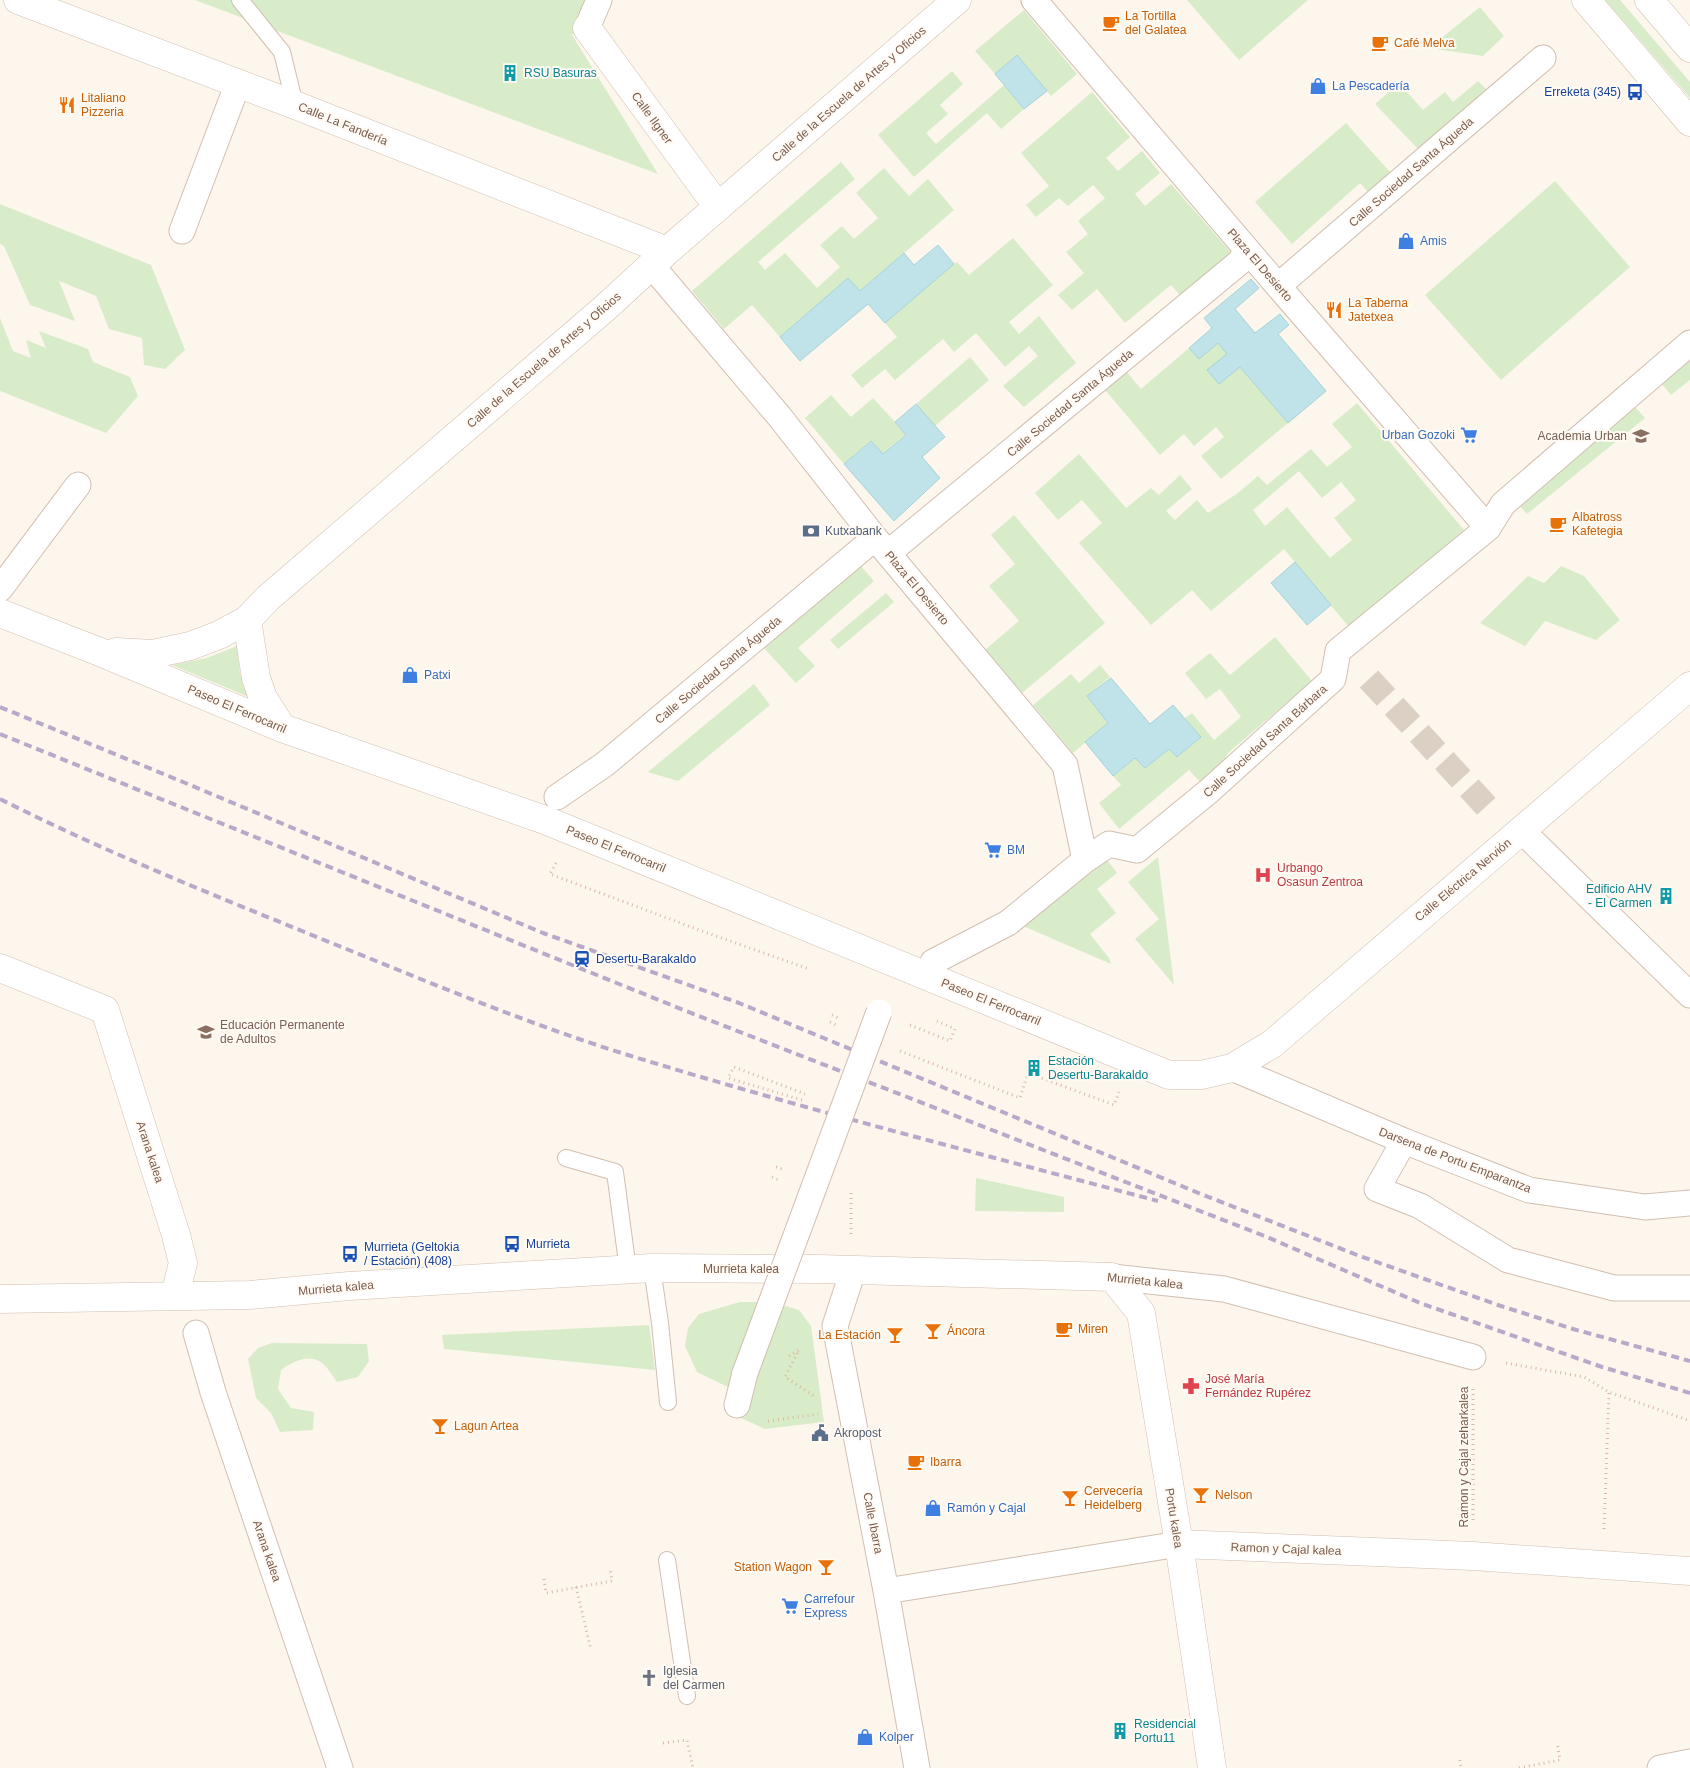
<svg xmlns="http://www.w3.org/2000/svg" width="1690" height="1768" font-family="Arial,sans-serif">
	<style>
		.green { fill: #d8ecc9; fill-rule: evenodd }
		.water { fill: #bfe3e8; stroke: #a5d3da }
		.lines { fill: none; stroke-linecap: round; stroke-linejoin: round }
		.pedestrian-tunnel { stroke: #dcd0c4; stroke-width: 25; stroke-dasharray: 25 12; stroke-linecap: butt }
		.service-casing { stroke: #d1beb0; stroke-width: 18 }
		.pedestrian-casing { stroke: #d1beb0; stroke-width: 27 }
		.minor-casing { stroke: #d1beb0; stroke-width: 29 }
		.path { stroke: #d9b8a5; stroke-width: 3; stroke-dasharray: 1 4; stroke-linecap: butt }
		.service { stroke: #fff; stroke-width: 16 }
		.pedestrian { stroke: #fff; stroke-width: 25 }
		.minor { stroke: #fff; stroke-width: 28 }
		.rail { stroke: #b9a8c9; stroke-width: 4; stroke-dasharray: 8 5; stroke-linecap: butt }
		.pedestrian-bridge-casing { stroke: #d1beb0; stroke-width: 27; stroke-linecap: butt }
		.pedestrian-bridge { stroke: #fff; stroke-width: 25 }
		.labels { text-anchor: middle; stroke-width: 4; stroke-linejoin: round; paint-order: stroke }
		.food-label { font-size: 12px; fill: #c56008; stroke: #fffaf3; text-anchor: start }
		.culture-label { font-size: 12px; fill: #0d838f; stroke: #fffaf3; text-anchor: start }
		.shop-label { font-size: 12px; fill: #366cbe; stroke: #fffaf3; text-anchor: start }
		.transit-label { font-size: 12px; fill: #164399; stroke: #fffaf3; text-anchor: start }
		.street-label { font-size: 12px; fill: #7a5c4d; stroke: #fffaf3 }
		.education-label { font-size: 12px; fill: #785e54; stroke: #fffaf3; text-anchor: end }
		.service-label { font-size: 12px; fill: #4e5e75; stroke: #fffaf3; text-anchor: start }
		.health-label { font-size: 12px; fill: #be3a42; stroke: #fffaf3; text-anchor: start }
		.worship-label { font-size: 12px; fill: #5b616d; stroke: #fffaf3; text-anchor: start }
	</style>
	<rect width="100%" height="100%" fill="#fdf6ec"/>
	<path class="green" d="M 195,0 L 599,0 L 572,35 L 658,174 Z
		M 1187,0 L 1308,0 L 1239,60 Z
		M 1605,0 L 1620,0 L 1690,82 L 1690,98 Z
		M 1480,7 L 1504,36 L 1483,56 L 1429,48 Z
		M 1024,10 L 1077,74 L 1051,96 L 1017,55 L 995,74 L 975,51 Z
		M 952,71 L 963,84 L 940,105 L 948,114 L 926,133 L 936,144 L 1004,85 L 1024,109 L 1001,129 L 987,113 L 914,177 L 878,135 Z
		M 1478,81 L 1489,92 L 1420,151 L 1375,104 L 1399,83 L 1423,110 L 1445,92 L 1453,102 Z
		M 1092,92 L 1130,137 L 1106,158 L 1118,171 L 1142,151 L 1160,173 L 1135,194 L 1145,206 L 1171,184 L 1235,257 L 1185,301 L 1171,285 L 1125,323 L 1097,289 L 1072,310 L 1058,295 L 1084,273 L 1066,252 L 1088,234 L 1078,221 L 1105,198 L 1093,185 L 1068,206 L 1059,198 L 1036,217 L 1026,205 L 1049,186 L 1021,153 Z
		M 1346,123 L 1390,172 L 1368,192 L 1360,183 L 1292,244 L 1255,202 Z
		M 841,162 L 855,179 L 758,262 L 765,270 L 785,253 L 817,288 L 840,267 L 820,245 L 842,226 L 854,239 L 878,218 L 856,193 L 884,168 L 909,196 L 928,179 L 954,210 L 860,291 L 848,278 L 780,337 L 752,305 L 724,329 L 692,291 Z
		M 1555,181 L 1630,267 L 1501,380 L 1425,295 Z
		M 0,204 L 151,265 L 185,350 L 165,369 L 144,365 L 142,338 L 109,329 L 96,296 L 59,281 L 75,321 L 30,305 L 4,246 L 0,244 Z
		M 1013,238 L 1053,285 L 1009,322 L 1019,334 L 1039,316 L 1076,363 L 1024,407 L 1003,386 L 1038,356 L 1029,346 L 1005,367 L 976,333 L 954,352 L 943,339 L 895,380 L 885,369 L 862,388 L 851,375 L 897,337 L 885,323 L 954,264 L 957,262 L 969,275 Z
		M 0,318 L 13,351 L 31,358 L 26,340 L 46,348 L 39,331 L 88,349 L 93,362 L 130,377 L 138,396 L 106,433 L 0,391 Z
		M 1218,343 L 1227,353 L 1219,383 L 1240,366 L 1288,423 L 1221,479 L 1201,456 L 1224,437 L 1216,427 L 1194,446 L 1184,434 L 1160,455 L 1100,384 L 1122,366 L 1141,389 L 1189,348 L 1199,359 Z
		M 1690,350 L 1690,380 L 1671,395 L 1657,378 Z
		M 970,357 L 989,380 L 935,426 L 916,404 Z
		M 831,395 L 851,417 L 873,398 L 906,434 L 882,454 L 870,441 L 844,464 L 805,418 Z
		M 1630,401 L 1645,418 L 1527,514 L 1514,500 Z
		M 1357,403 L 1464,530 L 1349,627 L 1284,549 L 1211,611 L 1192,590 L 1151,625 L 1079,543 L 1102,523 L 1082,500 L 1058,520 L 1035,493 L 1079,454 L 1126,508 L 1151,488 L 1159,495 L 1180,475 L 1192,489 L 1166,511 L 1175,520 L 1197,500 L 1208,513 L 1238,493 L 1258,476 L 1267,485 L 1311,449 L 1327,467 L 1352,447 L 1332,424 ZM 1299,471 L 1322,498 L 1341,482 L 1356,500 L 1334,518 L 1352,540 L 1330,558 L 1287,507 L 1265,526 L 1253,510 Z
		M 1014,515 L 1105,623 L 1022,693 L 985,650 L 1019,621 L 989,586 L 1015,564 L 991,535 Z
		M 860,565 L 874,581 L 798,648 L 815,666 L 796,683 L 763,647 Z
		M 1561,566 L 1584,576 L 1620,620 L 1596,640 L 1545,621 L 1525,646 L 1480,623 L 1528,576 L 1544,583 Z
		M 886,593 L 894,602 L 838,649 L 830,640 Z
		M 1275,637 L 1312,681 L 1228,753 L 1223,762 L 1200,782 L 1189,770 L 1119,829 L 1099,803 L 1121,785 L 1113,776 L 1135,757 L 1145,768 L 1169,748 L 1178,757 L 1201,737 L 1185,718 L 1192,713 L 1214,740 L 1241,717 L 1220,689 L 1206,699 L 1185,673 L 1210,653 L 1230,675 Z
		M 237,646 L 240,673 L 249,697 L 172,665 L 207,658 Z
		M 1100,665 L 1110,677 L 1087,696 L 1108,723 L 1073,753 L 1033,705 L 1071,674 L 1079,683 Z
		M 754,684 L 770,705 L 678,781 L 648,772 Z
		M 1158,857 L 1174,985 L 1135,939 L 1159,919 L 1128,882 Z
		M 1107,860 L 1117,873 L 1097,889 L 1116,913 L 1090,934 L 1109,958 L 1111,964 L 1023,926 Z
		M 976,1178 L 1064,1197 L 1064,1212 L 975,1211 Z
		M 740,1302 L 772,1302 L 799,1310 L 811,1326 L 824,1422 L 765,1429 L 739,1417 L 734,1390 L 697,1372 L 685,1346 L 688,1328 L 699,1314 Z
		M 649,1325 L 655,1370 L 444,1349 L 442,1335 Z
		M 272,1343 L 367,1344 L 369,1361 L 358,1377 L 337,1382 C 333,1376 328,1368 322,1363 C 309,1353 292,1362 281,1370 L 278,1389 L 291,1408 L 314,1412 L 313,1430 L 280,1432 L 271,1413 L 256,1398 L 248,1359 L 258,1348 Z"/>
	<path class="water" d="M 1017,55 L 1047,91 L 1024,109 L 995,74 Z
		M 938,245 L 954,264 L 885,323 L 868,304 L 800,361 L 780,337 L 848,278 L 860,291 L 904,253 L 914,265 Z
		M 1251,279 L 1259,288 L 1235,309 L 1255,333 L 1280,314 L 1289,325 L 1278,334 L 1326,391 L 1288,423 L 1240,367 L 1219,384 L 1207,370 L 1227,354 L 1218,343 L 1199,359 L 1189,348 L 1212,328 L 1204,318 Z
		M 916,404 L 945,437 L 922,457 L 940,478 L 894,521 L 844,464 L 871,441 L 883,454 L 906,435 L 895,422 Z
		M 1295,562 L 1331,605 L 1307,625 L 1271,583 Z
		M 1111,678 L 1150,724 L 1173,705 L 1201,737 L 1177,757 L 1169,749 L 1145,768 L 1135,758 L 1113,776 L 1085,742 L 1108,723 L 1087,696 Z"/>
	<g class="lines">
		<path class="pedestrian-tunnel" d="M 1369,679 L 1488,808"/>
		<g class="service-casing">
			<path id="service" d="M 240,0 L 282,52 L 295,105
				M 566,1158 L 615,1172 L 628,1270
				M 652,1268 L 660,1323 L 668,1402
				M 667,1560 L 687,1696"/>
		</g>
		<g class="pedestrian-casing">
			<path id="pedestrian" d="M 1034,0 L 1278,286 L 1488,528
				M 587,28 L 599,0
				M 182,231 L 238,83
				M 652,266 L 779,416 L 875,538 L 1065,765 L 1085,860
				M 1278,286 L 1543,58
				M 888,553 L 1241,261 L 1246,249
				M 0,589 L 78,485
				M 557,797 L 605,764 L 875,538
				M 1522,831 L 1690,995
				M 933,962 L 1008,923 L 1085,860 L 1109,844 L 1137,850 L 1209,791 L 1333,679 L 1338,651 L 1488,528 L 1503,504 L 1690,343
				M 1232,1068 L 1404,1141 L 1529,1190 L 1645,1207 L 1690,1203
				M 1404,1141 L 1377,1189 L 1420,1206 L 1508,1260 L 1614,1288 L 1690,1288
				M 1112,1277 L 1224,1289 L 1473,1357
				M 850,1280 L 835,1326 L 886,1591 L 917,1768
				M 196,1333 L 213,1392 L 340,1768
				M 737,1405 L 745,1373
				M 886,1591 L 1179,1544
				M 1660,1768 L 1690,1762"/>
		</g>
		<g class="minor-casing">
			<path id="minor" d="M 18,0 L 295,105 L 667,251
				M 1586,0 L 1690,122
				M 1649,0 L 1690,48
				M 587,28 L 718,207
				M 0,613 L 100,652 L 282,728 L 545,820 L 1169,1075 L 1201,1075 L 1232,1068 L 1272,1044 L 1690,686
				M 247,620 L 256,678 L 263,698 L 282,728
				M 116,652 L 153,654 L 190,646 L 219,635 L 247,620 L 268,598 L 605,308 L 667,251 L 957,0
				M 0,968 L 105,1010 L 176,1235 L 183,1263 L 175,1295
				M 0,1299 L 250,1295 L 349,1286 L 652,1268 L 820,1269 L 1112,1277 L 1141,1313 L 1179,1544 L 1212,1768
				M 1179,1544 L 1473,1556 L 1690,1571"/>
		</g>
		<path class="path" d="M 556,863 L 550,874 L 699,930 L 809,969
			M 832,1015 L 841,1019
			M 830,1022 L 838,1026
			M 910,1025 L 950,1041 L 955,1029 L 937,1021
			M 900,1051 L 1020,1098 L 1028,1073 L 1114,1105 L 1119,1092
			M 802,1100 L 728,1078 L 734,1067 L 805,1094
			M 776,1167 L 785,1170
			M 772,1177 L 781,1181
			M 851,1234 L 851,1190
			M 789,1356 L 799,1350 L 785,1377 L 814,1396
			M 1506,1363 L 1584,1377 L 1609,1392 L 1690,1421
			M 1473,1389 L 1473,1521
			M 768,1421 L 818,1414
			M 1604,1529 L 1609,1392
			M 544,1579 L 546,1593 L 612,1581 L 610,1568
			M 576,1587 L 591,1650
			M 663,1743 L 687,1740 L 693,1768
			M 1460,1760 L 1461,1768
			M 1519,1768 L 1560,1760 L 1557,1742"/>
		<use href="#service" class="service"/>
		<use href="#pedestrian" class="pedestrian"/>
		<use href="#minor" class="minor"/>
		<path class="rail" d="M 0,707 L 183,782 L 543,933 L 739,1003 L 1201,1194 L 1357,1255 L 1498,1305 L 1573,1329 L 1690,1361
			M 0,734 L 686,1011 L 1267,1237 L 1420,1303 L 1602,1367 L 1690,1393
			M 0,799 C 109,854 221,898 334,944 C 431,983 528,1024 628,1055 C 803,1109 981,1154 1158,1201"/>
		<g class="pedestrian-bridge-casing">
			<path id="pedestrian-bridge" d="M 745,1373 L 879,1012"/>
		</g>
		<use href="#pedestrian-bridge" class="pedestrian-bridge"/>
	</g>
	<defs>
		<g id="cafe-bare" transform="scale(1.35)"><path d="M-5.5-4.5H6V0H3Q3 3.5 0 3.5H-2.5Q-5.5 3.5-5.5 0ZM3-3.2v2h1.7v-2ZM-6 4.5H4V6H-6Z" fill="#e8710a" stroke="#fffaf3" stroke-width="2.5" paint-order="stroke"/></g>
		<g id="building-bare" transform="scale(1.35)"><path d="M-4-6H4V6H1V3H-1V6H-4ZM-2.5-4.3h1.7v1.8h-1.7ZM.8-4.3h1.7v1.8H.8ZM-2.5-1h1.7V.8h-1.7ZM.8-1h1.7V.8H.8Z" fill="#0f9aa8" stroke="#fffaf3" stroke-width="2.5" paint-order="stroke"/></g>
		<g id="shop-bare" transform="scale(1.35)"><path d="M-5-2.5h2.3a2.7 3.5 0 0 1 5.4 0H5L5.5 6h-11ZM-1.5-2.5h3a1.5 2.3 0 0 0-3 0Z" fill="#3f7fe0" stroke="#fffaf3" stroke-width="2.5" paint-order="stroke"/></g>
		<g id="bus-bare" transform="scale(1.35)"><path d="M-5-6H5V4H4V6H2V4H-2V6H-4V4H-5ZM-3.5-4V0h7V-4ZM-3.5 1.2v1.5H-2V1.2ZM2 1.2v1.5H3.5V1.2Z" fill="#1a4fb4" stroke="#fffaf3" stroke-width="2.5" paint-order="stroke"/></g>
		<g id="restaurant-bare" transform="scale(1.35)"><path d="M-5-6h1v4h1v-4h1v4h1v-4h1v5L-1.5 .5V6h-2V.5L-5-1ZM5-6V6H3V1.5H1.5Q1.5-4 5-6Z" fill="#e8710a" stroke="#fffaf3" stroke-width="2.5" paint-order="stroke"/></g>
		<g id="supermarket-bare" transform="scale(1.35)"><path d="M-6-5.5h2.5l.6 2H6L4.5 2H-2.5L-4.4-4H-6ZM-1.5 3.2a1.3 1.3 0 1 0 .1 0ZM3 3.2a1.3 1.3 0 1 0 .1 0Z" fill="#3f7fe0" stroke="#fffaf3" stroke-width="2.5" paint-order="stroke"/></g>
		<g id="school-bare" transform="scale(1.35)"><path d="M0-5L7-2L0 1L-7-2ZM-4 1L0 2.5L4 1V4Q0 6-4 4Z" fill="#8d6e63" stroke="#fffaf3" stroke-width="2.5" paint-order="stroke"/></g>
		<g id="bank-bare" transform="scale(1.35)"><path d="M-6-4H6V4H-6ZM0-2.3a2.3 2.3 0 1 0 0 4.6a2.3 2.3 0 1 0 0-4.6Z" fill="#5c6f8a" stroke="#fffaf3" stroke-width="2.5" paint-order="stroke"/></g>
		<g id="hospital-bare" transform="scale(1.35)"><path d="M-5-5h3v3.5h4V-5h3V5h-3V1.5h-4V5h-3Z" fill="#e0444e" stroke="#fffaf3" stroke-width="2.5" paint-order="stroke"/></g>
		<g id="station-bare" transform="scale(1.35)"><path d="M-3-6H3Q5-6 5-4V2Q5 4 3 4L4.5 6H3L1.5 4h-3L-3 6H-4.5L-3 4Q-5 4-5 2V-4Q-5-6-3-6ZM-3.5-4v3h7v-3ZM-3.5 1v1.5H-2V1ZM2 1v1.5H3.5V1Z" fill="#1a4fb4" stroke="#fffaf3" stroke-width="2.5" paint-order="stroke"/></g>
		<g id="bar-bare" transform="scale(1.35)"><path d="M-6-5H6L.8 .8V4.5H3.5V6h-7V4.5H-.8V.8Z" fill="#e8710a" stroke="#fffaf3" stroke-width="2.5" paint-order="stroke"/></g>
		<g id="pharmacy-bare" transform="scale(1.35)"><path d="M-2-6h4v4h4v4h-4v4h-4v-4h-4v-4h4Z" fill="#e0444e" stroke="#fffaf3" stroke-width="2.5" paint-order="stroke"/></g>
		<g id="civic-bare" transform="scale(1.35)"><path d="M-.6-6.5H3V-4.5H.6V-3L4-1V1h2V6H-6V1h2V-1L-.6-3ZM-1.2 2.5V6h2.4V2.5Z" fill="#5c6f8a" stroke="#fffaf3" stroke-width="2.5" paint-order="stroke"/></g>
		<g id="church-bare" transform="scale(1.35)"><path d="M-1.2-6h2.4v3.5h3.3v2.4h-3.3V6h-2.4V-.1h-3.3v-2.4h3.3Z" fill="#6b7280" stroke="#fffaf3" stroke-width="2.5" paint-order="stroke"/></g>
	</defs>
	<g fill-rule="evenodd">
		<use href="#cafe-bare" x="1111" y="23"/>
		<use href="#cafe-bare" x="1380" y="43"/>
		<use href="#building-bare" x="510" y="73"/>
		<use href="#shop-bare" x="1318" y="86"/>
		<use href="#bus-bare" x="1635" y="92"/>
		<use href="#restaurant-bare" x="67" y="105"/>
		<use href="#shop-bare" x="1406" y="241"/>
		<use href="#restaurant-bare" x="1334" y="310"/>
		<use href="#supermarket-bare" x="1469" y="435"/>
		<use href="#school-bare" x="1641" y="436"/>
		<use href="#cafe-bare" x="1558" y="524"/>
		<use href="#bank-bare" x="811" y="531"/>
		<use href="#shop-bare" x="410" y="675"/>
		<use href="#supermarket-bare" x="993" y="850"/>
		<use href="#hospital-bare" x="1263" y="875"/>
		<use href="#building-bare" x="1666" y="896"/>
		<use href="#station-bare" x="582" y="959"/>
		<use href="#school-bare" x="206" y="1032"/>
		<use href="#building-bare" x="1034" y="1068"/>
		<use href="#bus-bare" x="512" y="1244"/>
		<use href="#bus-bare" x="350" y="1254"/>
		<use href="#cafe-bare" x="1064" y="1329"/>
		<use href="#bar-bare" x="933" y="1331"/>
		<use href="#bar-bare" x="895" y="1335"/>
		<use href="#pharmacy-bare" x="1191" y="1386"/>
		<use href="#bar-bare" x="440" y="1426"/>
		<use href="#civic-bare" x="820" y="1433"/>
		<use href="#cafe-bare" x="916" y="1462"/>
		<use href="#bar-bare" x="1201" y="1495"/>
		<use href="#bar-bare" x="1070" y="1498"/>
		<use href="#shop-bare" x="933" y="1508"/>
		<use href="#bar-bare" x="826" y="1567"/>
		<use href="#supermarket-bare" x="790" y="1606"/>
		<use href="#church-bare" x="649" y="1678"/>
		<use href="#building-bare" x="1120" y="1731"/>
		<use href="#shop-bare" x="865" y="1737"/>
	</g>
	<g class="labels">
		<g class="food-label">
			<text x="1125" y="20">La Tortilla<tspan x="1125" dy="14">del Galatea</tspan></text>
			<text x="1394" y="47">Café Melva</text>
			<text x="81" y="102">Litaliano<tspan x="81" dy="14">Pizzeria</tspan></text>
			<text x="1348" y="307">La Taberna<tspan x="1348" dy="14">Jatetxea</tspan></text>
			<text x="1572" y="521">Albatross<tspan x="1572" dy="14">Kafetegia</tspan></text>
			<text x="1078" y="1333">Miren</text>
			<text x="947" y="1335">Áncora</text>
			<text x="881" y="1339" text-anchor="end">La Estación</text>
			<text x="454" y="1430">Lagun Artea</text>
			<text x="930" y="1466">Ibarra</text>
			<text x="1084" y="1495">Cervecería<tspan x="1084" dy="14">Heidelberg</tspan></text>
			<text x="1215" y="1499">Nelson</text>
			<text x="812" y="1571" text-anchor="end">Station Wagon</text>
		</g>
		<g class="culture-label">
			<text x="524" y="77">RSU Basuras</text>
			<text x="1652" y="893" text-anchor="end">Edificio AHV<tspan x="1652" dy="14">- El Carmen</tspan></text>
			<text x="1048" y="1065">Estación<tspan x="1048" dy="14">Desertu-Barakaldo</tspan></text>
			<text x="1134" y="1728">Residencial<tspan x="1134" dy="14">Portu11</tspan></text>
		</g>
		<g class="shop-label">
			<text x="1332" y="90">La Pescadería</text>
			<text x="1420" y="245">Amis</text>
			<text x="1455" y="439" text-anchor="end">Urban Gozoki</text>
			<text x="424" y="679">Patxi</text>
			<text x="1007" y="854">BM</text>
			<text x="947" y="1512">Ramón y Cajal</text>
			<text x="804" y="1603">Carrefour<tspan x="804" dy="14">Express</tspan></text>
			<text x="879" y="1741">Kolper</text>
		</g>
		<g class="transit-label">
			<text x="1621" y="96" text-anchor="end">Erreketa (345)</text>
			<text x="596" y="963">Desertu-Barakaldo</text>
			<text x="526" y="1248">Murrieta</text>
			<text x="364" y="1251">Murrieta (Geltokia<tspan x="364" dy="14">/ Estación) (408)</tspan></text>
		</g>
		<g class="street-label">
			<text transform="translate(849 94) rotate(-41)" y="4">Calle de la Escuela de Artes y Oficios</text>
			<text transform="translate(652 118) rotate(54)" y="4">Calle Ilgner</text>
			<text transform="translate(343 124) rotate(22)" y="4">Calle La Fandería</text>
			<text transform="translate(1411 172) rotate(-41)" y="4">Calle Sociedad Santa Águeda</text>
			<text transform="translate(1260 265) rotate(49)" y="4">Plaza El Desierto</text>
			<text transform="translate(544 360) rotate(-41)" y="4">Calle de la Escuela de Artes y Oficios</text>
			<text transform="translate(1070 403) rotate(-40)" y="4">Calle Sociedad Santa Águeda</text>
			<text transform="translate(917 588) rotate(50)" y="4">Plaza El Desierto</text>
			<text transform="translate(718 670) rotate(-40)" y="4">Calle Sociedad Santa Águeda</text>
			<text transform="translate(237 709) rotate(23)" y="4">Paseo El Ferrocarril</text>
			<text transform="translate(1265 741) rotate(-42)" y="4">Calle Sociedad Santa Bárbara</text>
			<text transform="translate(616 849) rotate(22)" y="4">Paseo El Ferrocarril</text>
			<text transform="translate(1463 880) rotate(-40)" y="4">Calle Eléctrica Nervión</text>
			<text transform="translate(991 1002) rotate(22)" y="4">Paseo El Ferrocarril</text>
			<text transform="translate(150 1152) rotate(72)" y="4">Arana kalea</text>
			<text transform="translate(1455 1160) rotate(21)" y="4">Darsena de Portu Emparantza</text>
			<text x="741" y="1273">Murrieta kalea</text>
			<text transform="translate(1145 1281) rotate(6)" y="4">Murrieta kalea</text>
			<text transform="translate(336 1288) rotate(-5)" y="4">Murrieta kalea</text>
			<text transform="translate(1464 1457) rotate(-90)" y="4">Ramon y Cajal zeharkalea</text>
			<text transform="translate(1174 1518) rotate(81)" y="4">Portu kalea</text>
			<text transform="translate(873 1523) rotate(79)" y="4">Calle Ibarra</text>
			<text transform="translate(1286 1549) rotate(2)" y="4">Ramon y Cajal kalea</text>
			<text transform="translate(267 1551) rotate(71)" y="4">Arana kalea</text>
		</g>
		<g class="education-label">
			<text x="1627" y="440">Academia Urban</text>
			<text x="220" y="1029" text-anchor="start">Educación Permanente<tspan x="220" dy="14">de Adultos</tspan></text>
		</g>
		<g class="service-label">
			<text x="825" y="535">Kutxabank</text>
			<text x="834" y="1437">Akropost</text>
		</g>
		<g class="health-label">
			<text x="1277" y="872">Urbango<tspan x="1277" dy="14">Osasun Zentroa</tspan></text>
			<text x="1205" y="1383">José María<tspan x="1205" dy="14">Fernández Rupérez</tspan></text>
		</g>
		<g class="worship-label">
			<text x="663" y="1675">Iglesia<tspan x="663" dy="14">del Carmen</tspan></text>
		</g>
	</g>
</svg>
